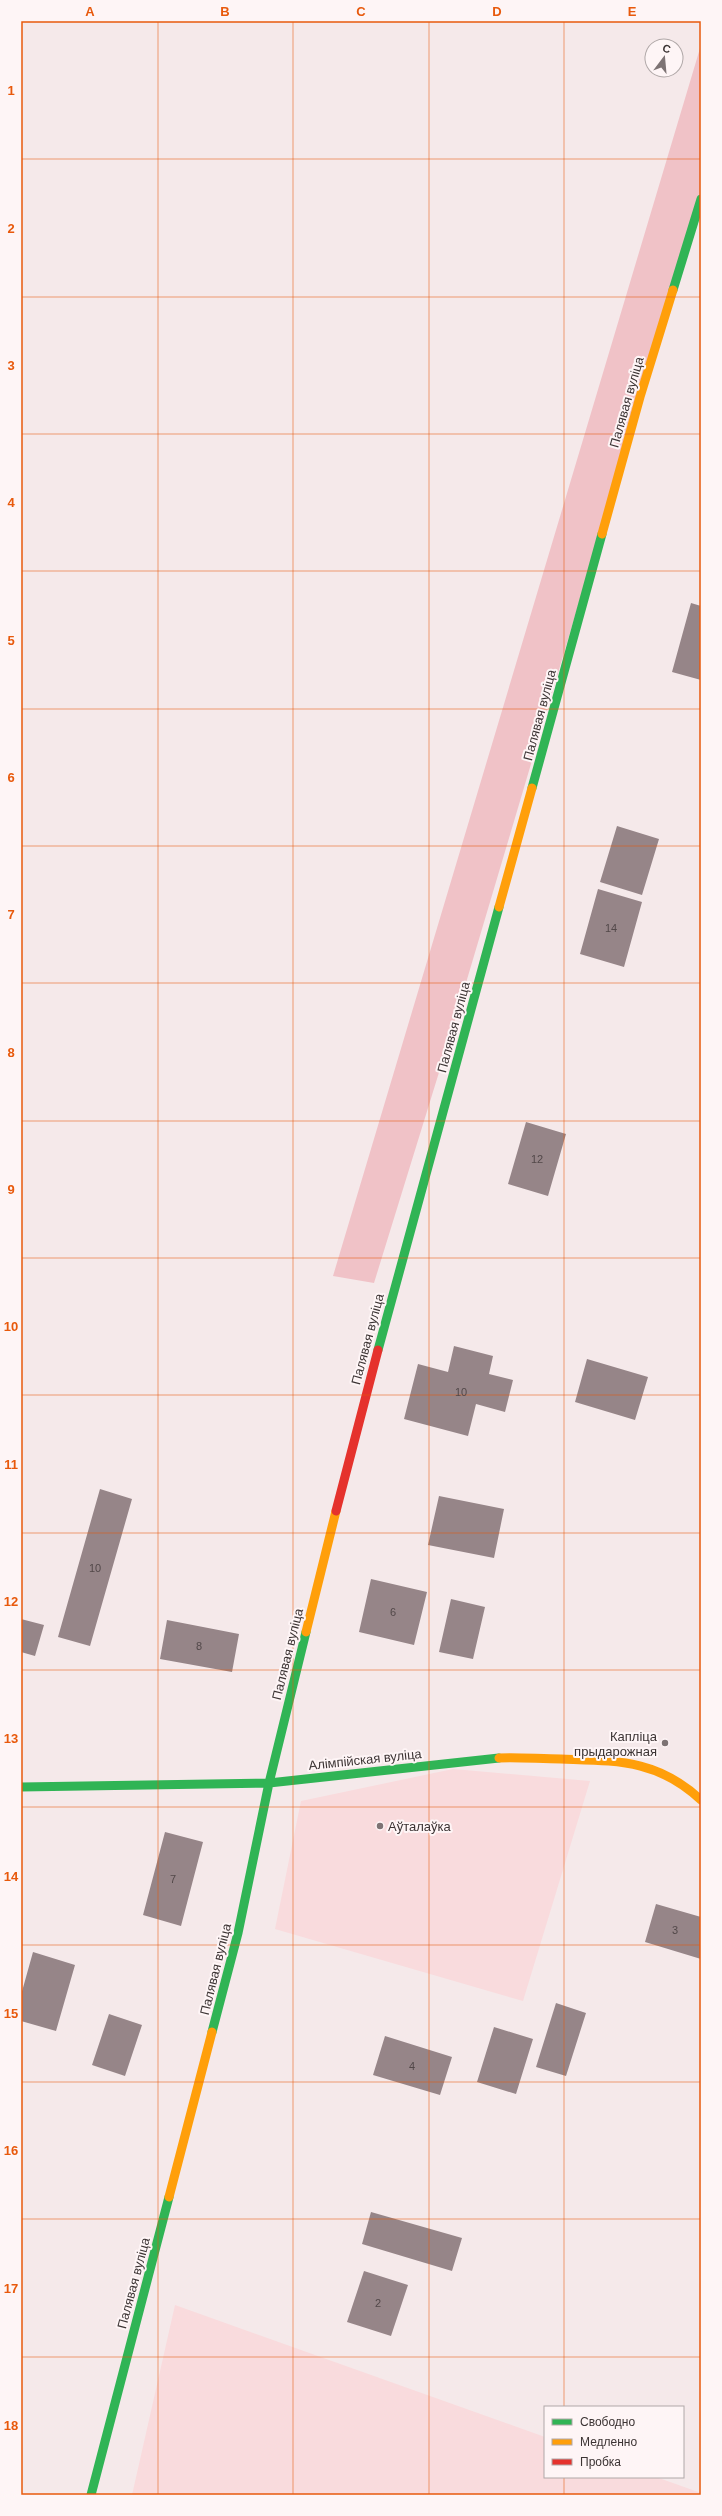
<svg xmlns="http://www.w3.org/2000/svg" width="722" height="2516" font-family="Helvetica,sans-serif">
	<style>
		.green { fill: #f9dbdd }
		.forest { fill: #f0c2c7 }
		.building { fill: #968588 }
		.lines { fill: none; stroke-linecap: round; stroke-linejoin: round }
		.fast { stroke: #30b455; stroke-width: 9 }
		.slow { stroke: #ff9f0a; stroke-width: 9 }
		.jam { stroke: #e5322d; stroke-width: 9 }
		.grid { fill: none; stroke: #e8590c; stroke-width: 1; stroke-opacity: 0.55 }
		.poi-dot { fill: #7d7374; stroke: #fef5f6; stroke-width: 1.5 }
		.labels { text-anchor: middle; stroke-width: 4; stroke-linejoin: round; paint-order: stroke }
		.number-label { font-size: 11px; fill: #524849 }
		.street-label { font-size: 13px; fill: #3c3434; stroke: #fef5f6 }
		.poi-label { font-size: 13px; fill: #3c3434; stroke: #fef5f6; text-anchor: end }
		.neatline { fill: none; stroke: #e8590c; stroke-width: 1.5 }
		.grid-label { font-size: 13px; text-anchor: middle; font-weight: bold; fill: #e8590c }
	</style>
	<rect width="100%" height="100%" fill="#f5e9ea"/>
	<path class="green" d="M 453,1769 L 590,1781 L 523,2001 L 275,1929 L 301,1801 Z
		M 175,2305 L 545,2437 L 545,2477 L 656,2477 L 701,2493 L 701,2495 L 132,2495 Z"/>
	<path class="forest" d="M 701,45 L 701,213 L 640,397 L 449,1040 L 374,1283 L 333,1276 Z"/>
	<path class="building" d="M 691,603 L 701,606 L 701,680 L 672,672 Z
		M 617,826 L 659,839 L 642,895 L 600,882 Z
		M 598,889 L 642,902 L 624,967 L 580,954 Z
		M 526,1122 L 566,1134 L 548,1196 L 508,1184 Z
		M 454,1346 L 493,1356 L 489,1374 L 513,1380 L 505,1412 L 476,1404 L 468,1436 L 404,1419 L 418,1364 L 448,1372 Z
		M 587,1359 L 648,1377 L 635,1420 L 575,1402 Z
		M 100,1489 L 132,1499 L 90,1646 L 58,1637 Z
		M 439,1496 L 504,1509 L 494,1558 L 428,1545 Z
		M 371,1579 L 427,1592 L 414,1645 L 359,1632 Z
		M 451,1599 L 485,1607 L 473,1659 L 439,1652 Z
		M 21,1619 L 44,1625 L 35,1656 L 21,1652 Z
		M 167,1620 L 239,1634 L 232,1672 L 160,1659 Z
		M 165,1832 L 203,1842 L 181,1926 L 143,1915 Z
		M 656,1904 L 701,1917 L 701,1959 L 645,1942 Z
		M 33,1952 L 75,1965 L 56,2031 L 21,2021 L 21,1995 Z
		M 556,2003 L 586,2013 L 566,2076 L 536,2067 Z
		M 109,2014 L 142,2025 L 125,2076 L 92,2065 Z
		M 494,2027 L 533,2039 L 516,2094 L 477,2082 Z
		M 385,2036 L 452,2057 L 440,2095 L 373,2075 Z
		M 371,2212 L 462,2238 L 452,2271 L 362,2244 Z
		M 364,2271 L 408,2285 L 391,2336 L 347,2322 Z"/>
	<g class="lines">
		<path class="fast" d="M 673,290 L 701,199
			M 532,788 L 602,534
			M 378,1350 L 499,907
			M 21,1787 L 269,1783 L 499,1758
			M 212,2032 L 238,1933 L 269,1783 L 306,1632
			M 91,2495 L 169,2197"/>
		<path class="slow" d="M 602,534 L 640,397 L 673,290
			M 499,907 L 532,788
			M 306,1632 L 336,1511
			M 499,1758 C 519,1757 540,1759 561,1759 C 617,1761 657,1759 701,1800
			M 169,2197 L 212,2032"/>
		<path class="jam" d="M 336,1511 L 378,1350"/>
	</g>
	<path class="grid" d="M 158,21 L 158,2495M 293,21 L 293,2495M 429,21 L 429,2495M 564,21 L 564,2407M 21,159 L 701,159M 21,297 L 701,297M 21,434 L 701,434M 21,571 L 701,571M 21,709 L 701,709M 21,846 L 701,846M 21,983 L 701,983M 21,1121 L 701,1121M 21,1258 L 701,1258M 21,1395 L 701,1395M 21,1533 L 701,1533M 21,1670 L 701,1670M 21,1807 L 701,1807M 21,1945 L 701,1945M 21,2082 L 701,2082M 21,2219 L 701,2219M 21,2357 L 701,2357M 564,2477 L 564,2495"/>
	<g class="poi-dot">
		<circle cx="665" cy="1743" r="4"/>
		<circle cx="380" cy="1826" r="4"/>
	</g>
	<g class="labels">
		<g class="number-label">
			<text x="611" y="932">14</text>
			<text x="537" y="1163">12</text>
			<text x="461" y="1396">10</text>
			<text x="95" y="1572">10</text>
			<text x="393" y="1616">6</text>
			<text x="199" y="1650">8</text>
			<text x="173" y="1883">7</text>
			<text x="675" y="1934">3</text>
			<text x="412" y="2070">4</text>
			<text x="378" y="2307">2</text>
		</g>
		<g class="street-label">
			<text transform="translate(626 402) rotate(-74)" y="5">Палявая вуліца</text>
			<text transform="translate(539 715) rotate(-75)" y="5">Палявая вуліца</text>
			<text transform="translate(453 1027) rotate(-75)" y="5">Палявая вуліца</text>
			<text transform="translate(367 1339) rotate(-75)" y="5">Палявая вуліца</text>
			<text transform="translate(287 1654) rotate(-76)" y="5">Палявая вуліца</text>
			<text transform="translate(365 1759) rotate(-6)" y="5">Алімпійская вуліца</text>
			<text transform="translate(215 1969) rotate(-76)" y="5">Палявая вуліца</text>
			<text transform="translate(133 2283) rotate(-75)" y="5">Палявая вуліца</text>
		</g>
		<g class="poi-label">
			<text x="657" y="1741">Капліца<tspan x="657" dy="15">прыдарожная</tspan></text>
			<text x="388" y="1831" text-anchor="start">Аўталаўка</text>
		</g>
	</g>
	<rect width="722" height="2516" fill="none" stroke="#fef5f6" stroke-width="44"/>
	<rect x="544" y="2406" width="140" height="72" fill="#fef5f6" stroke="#b0a8a8"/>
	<rect x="552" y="2419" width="20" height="6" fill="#30b455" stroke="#b0a8a8"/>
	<text x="580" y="2426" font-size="12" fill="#3c3434">Свободно</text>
	<rect x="552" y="2439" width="20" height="6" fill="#ff9f0a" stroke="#b0a8a8"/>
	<text x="580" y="2446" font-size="12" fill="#3c3434">Медленно</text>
	<rect x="552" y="2459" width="20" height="6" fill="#e5322d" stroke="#b0a8a8"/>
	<text x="580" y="2466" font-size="12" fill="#3c3434">Пробка</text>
	<g transform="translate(664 58) rotate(16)"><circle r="19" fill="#fef5f6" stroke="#b0a8a8"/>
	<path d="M0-3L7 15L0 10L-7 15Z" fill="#7d7374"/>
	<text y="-6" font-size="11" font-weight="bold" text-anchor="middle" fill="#3c3434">С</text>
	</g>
	<rect x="22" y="22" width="678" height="2472" class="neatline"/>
	<g class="grid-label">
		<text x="90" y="16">A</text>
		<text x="225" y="16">B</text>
		<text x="361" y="16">C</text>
		<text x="497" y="16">D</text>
		<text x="632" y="16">E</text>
		<text x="11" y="95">1</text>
		<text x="11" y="233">2</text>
		<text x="11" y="370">3</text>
		<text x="11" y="507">4</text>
		<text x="11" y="645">5</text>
		<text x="11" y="782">6</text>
		<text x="11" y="919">7</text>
		<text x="11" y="1057">8</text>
		<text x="11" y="1194">9</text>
		<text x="11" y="1331">10</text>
		<text x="11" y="1469">11</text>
		<text x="11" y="1606">12</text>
		<text x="11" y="1743">13</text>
		<text x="11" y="1881">14</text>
		<text x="11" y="2018">15</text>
		<text x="11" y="2155">16</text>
		<text x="11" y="2293">17</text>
		<text x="11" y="2430">18</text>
	</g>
</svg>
